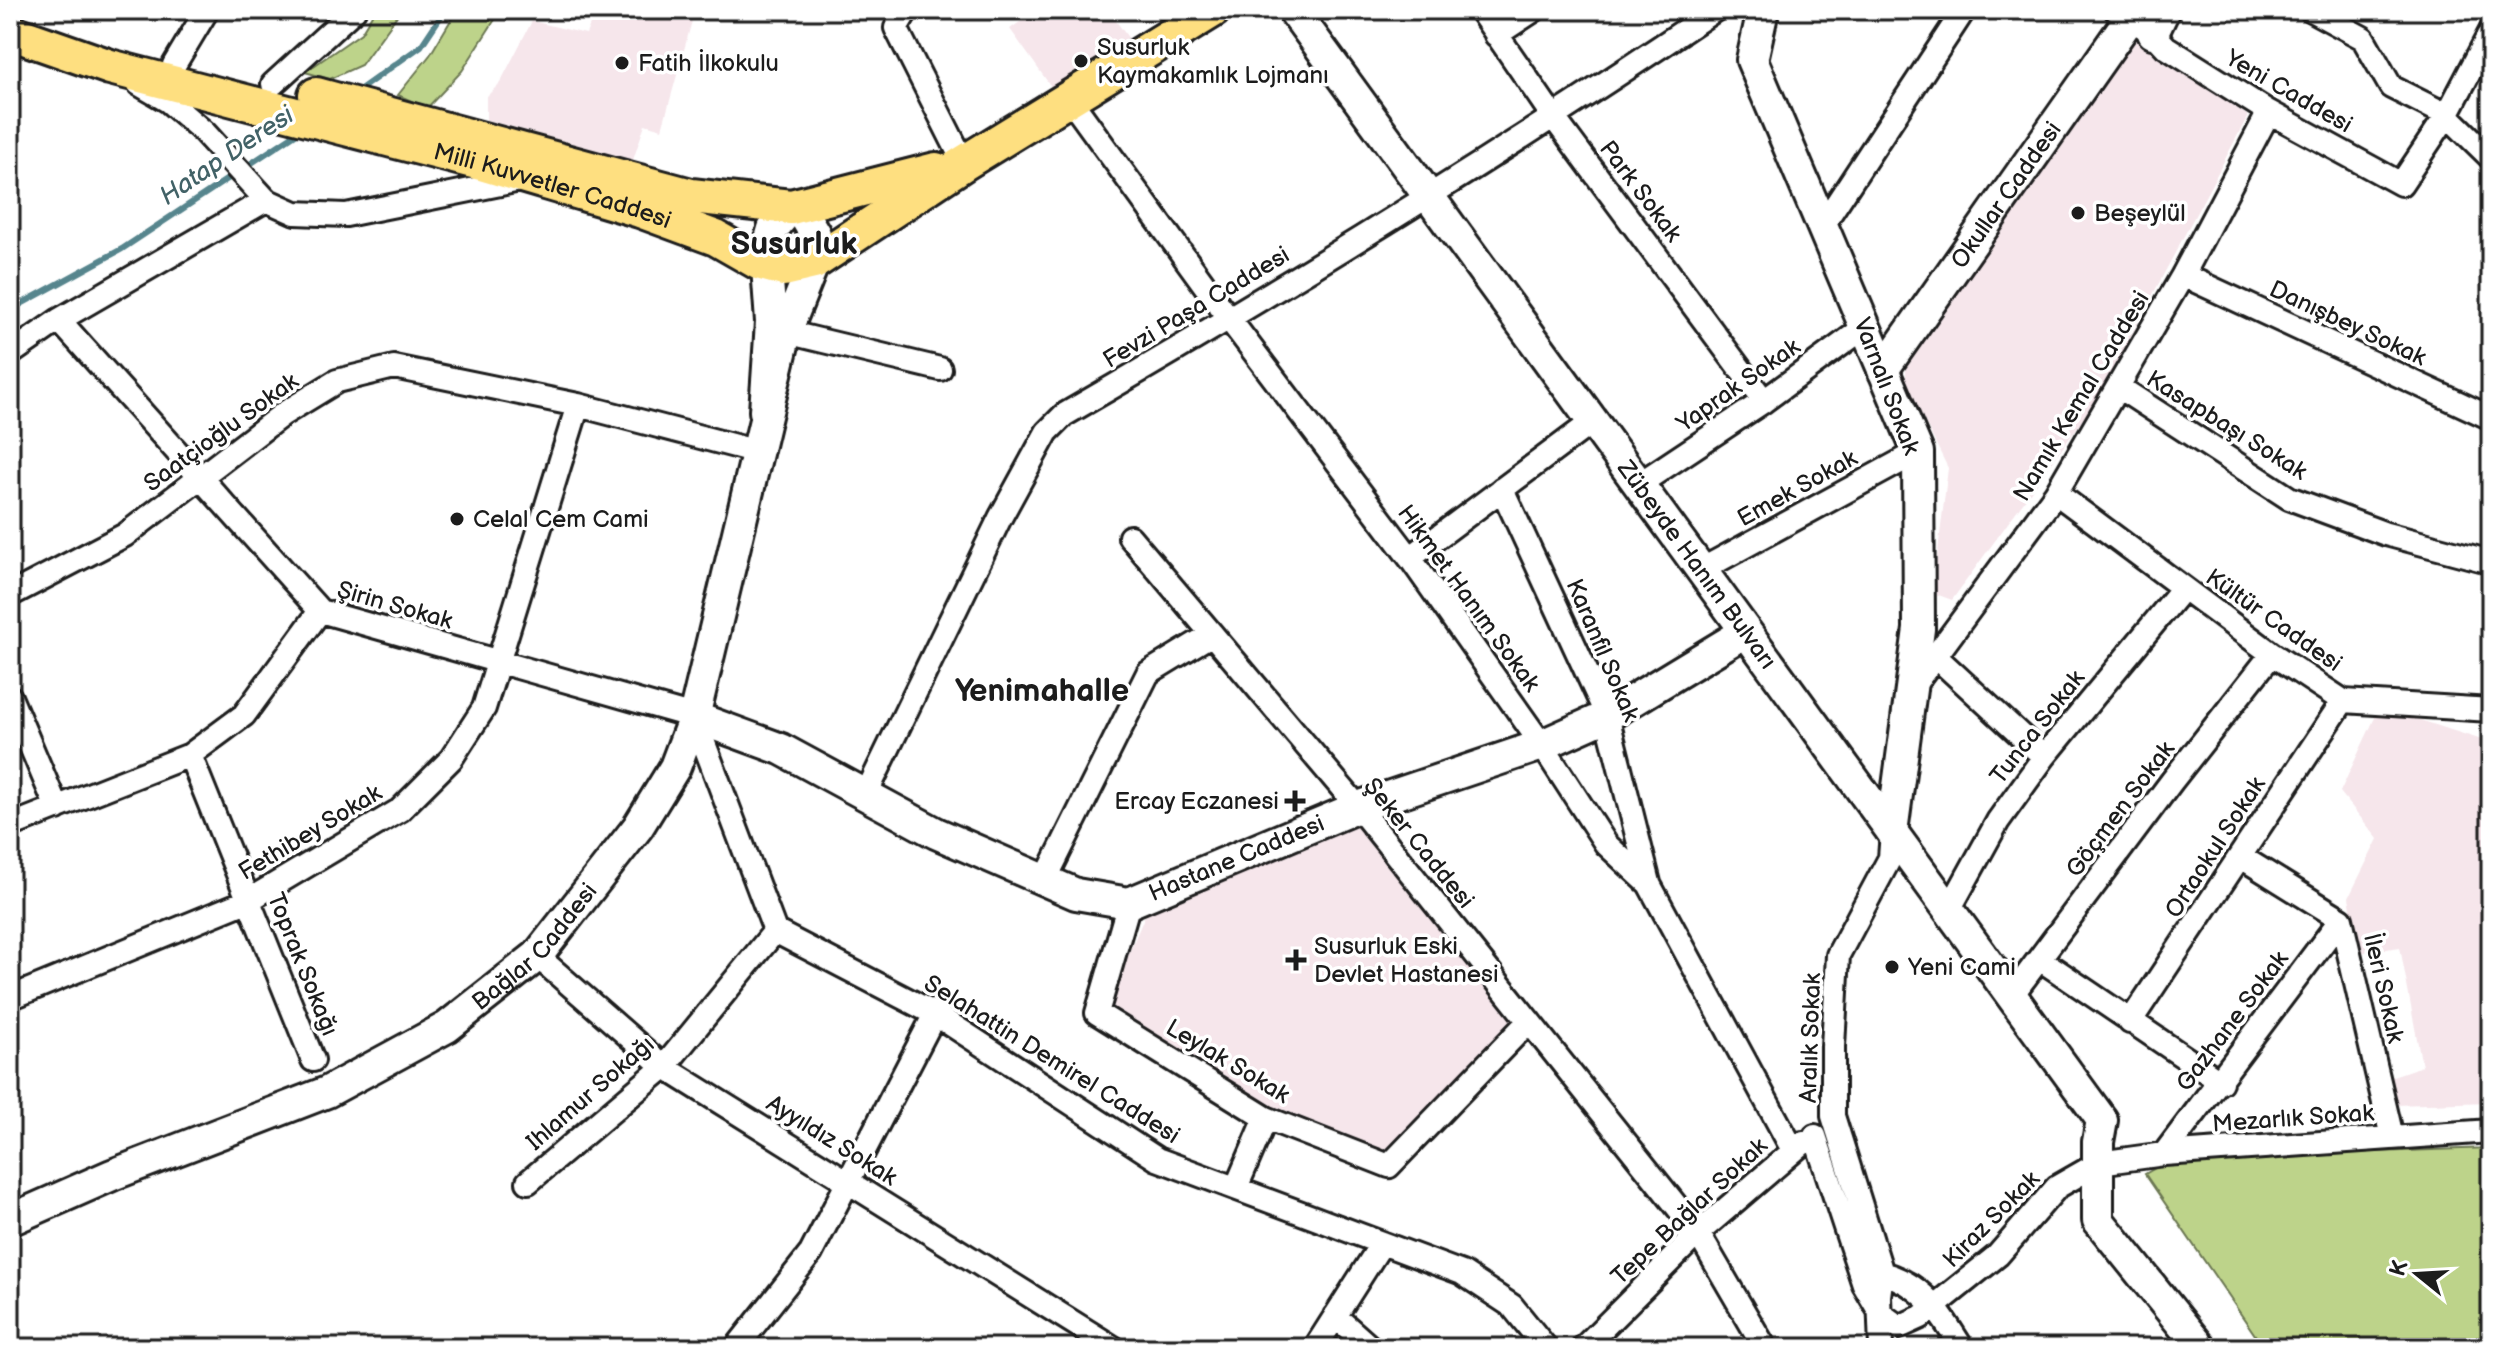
<svg xmlns="http://www.w3.org/2000/svg" width="2501" height="1358" font-family="'Balsamiq Sans',sans-serif">
	<style>
		.built { fill: #f6e6eb }
		.green { fill: #bdd38a; stroke: #6c7853; stroke-width: 2 }
		.lines { fill: none; stroke-linecap: round; stroke-linejoin: round }
		.stream { stroke: #56858d; stroke-width: 6 }
		.street-casing { stroke: #1c1c1c; stroke-width: 28 }
		.secondary-casing { stroke: #1c1c1c; stroke-width: 36 }
		.primary-casing { stroke: #1c1c1c; stroke-width: 40 }
		.street { stroke: #fff; stroke-width: 22 }
		.secondary { stroke: #fff; stroke-width: 30 }
		.primary { stroke: #fedf80; stroke-width: 34 }
		.poi-dot { fill: #1c1c1c; stroke: #fff; stroke-width: 3 }
		.labels { text-anchor: middle; stroke-width: 7; stroke-linejoin: round; paint-order: stroke }
		.poi-label { font-size: 24px; fill: #1c1c1c; stroke: #fff; text-anchor: start }
		.street-label { font-size: 24px; fill: #1c1c1c; stroke: #fff }
		.water-label { font-size: 26px; font-style: italic; fill: #426267; stroke: #fff }
		.district-label { font-size: 32px; font-weight: bold; fill: #1c1c1c; stroke: #fff }
	</style>
	<rect width="100%" height="100%" fill="#fff"/>
	<filter id="ink" filterUnits="userSpaceOnUse"><feTurbulence type="fractalNoise" baseFrequency=".0125" numOctaves="2"/><feDisplacementMap in="SourceGraphic" scale="16" xChannelSelector="R" yChannelSelector="G"/><feConvolveMatrix kernelMatrix="1 2 1 2 8 2 1 2 1" color-interpolation-filters="sRGB"/></filter>
	<g filter="url(#ink)">
		<path class="built" d="M 596,10 L 660,10 L 692,21 L 662,129 L 645,124 L 633,160 L 486,120 L 486,97 L 500,83 L 532,21 L 586,34 Z
			M 1037,10 L 1108,10 L 1140,54 L 1062,102 L 1010,29 Z
			M 2129,32 L 2248,116 L 2095,403 L 1952,600 L 1933,593 L 1948,468 L 1906,384 L 1906,359 Z
			M 2380,707 L 2491,743 L 2491,1102 L 2395,1105 L 2390,1077 L 2422,1066 L 2400,947 L 2359,953 L 2349,897 L 2378,839 L 2340,792 Z
			M 1354,817 L 1515,1024 L 1386,1157 L 1271,1110 L 1106,1007 L 1146,913 Z"/>
		<path class="green" d="M 375,10 L 401,10 L 361,65 L 330,79 L 305,72 L 361,33 Z
			M 457,10 L 501,10 L 462,71 L 427,108 L 398,95 L 430,55 Z
			M 2491,1148 L 2491,1348 L 2264,1348 L 2145,1174 L 2171,1159 Z"/>
		<g class="lines">
			<path class="stream" d="M 355,93 L 421,46 L 445,10
				M 10,310 L 122,249 L 303,129"/>
			<g class="street-casing">
				<path id="street" d="M 907,10 L 896,28 L 964,163
					M 1480,10 L 1554,118 L 1764,401
					M 2116,10 L 2153,33 L 2166,47 L 2269,112 L 2401,184 L 2447,115 L 2491,31
					M 2311,10 L 2363,38 L 2391,87 L 2447,115 L 2491,158
					M 1496,35 L 1534,10
					M 174,65 L 207,10
					M 139,84 L 168,101 L 204,132 L 266,200 L 295,213 L 346,215 L 520,180
					M 273,84 L 354,10
					M 1069,98 L 1230,320 L 1410,558 L 1542,745 L 1606,844 L 1649,884 L 1793,1150
					M 1822,226 L 1964,10
					M 2183,275 L 2491,418
					M 59,320 L 320,611 L 694,717 L 775,931 L 935,1014 L 1157,1159 L 1462,1273 L 1512,1306 L 1546,1348
					M 786,332 L 940,369
					M 10,354 L 59,320 L 266,200
					M 2120,388 L 2289,498 L 2386,534 L 2491,562
					M 1639,484 L 1764,401 L 1865,327
					M 1502,489 L 1607,716 L 1649,883
					M 2056,493 L 2272,654 L 2343,701 L 2491,710
					M 1130,537 L 1358,807 L 1698,1233 L 1765,1348
					M 1410,558 L 1580,431
					M 1701,570 L 1918,452
					M 10,595 L 125,535 L 283,414 L 337,381 L 394,367 L 578,405 L 758,452
					M 1934,655 L 2044,757
					M 1914,685 L 2056,493 L 2183,275 L 2269,112
					M 10,697 L 57,808
					M 190,755 L 313,1060
					M 866,794 L 1000,518 L 1047,432 L 1064,415 C 1286,287 1503,153 1715,10
					M 10,826 L 190,755 L 244,715 L 320,611
					M 2241,857 L 2341,919 L 2392,1137
					M 1045,880 L 1148,673 L 1212,634
					M 1129,903 L 1097,1013 L 1266,1118 L 1389,1166 L 1529,1021
					M 1949,910 L 1998,821 L 2044,757 L 2183,588
					M 537,956 L 664,1067 L 1114,1348
					M 2041,960 L 2221,1082
					M 2012,995 L 2172,781 L 2272,654
					M 10,998 L 249,900 L 400,810 L 451,759 L 484,708 L 578,405
					M 2130,1022 L 2343,701
					M 1815,1136 L 1864,1285 L 1881,1314 L 1899,1327 L 1921,1317 L 1998,1255 L 2057,1187 L 2099,1163 L 2164,1154 L 2491,1131
					M 2164,1154 L 2341,919
					M 528,1182 L 664,1067 L 775,931
					M 1236,1188 L 1266,1118
					M 1882,1273 C 1925,1285 1940,1313 1962,1348
					M 1335,1316 L 1371,1348
					M 736,1348 L 811,1253 L 935,1014
					M 1315,1348 L 1382,1243
					M 1583,1348 L 1698,1233 L 1803,1143
					M 1881,1348 L 1879,1296 L 1882,1273 L 1833,1116 L 1833,1047 L 1838,955 L 1890,858 L 1892,832"/>
			</g>
			<g class="secondary-casing">
				<g id="secondary">
					<path id="s1" d="M 1293,10 L 2102,1120 L 2098,1142 L 2098,1220 L 2201,1348"/>
					<path d="M 1763,10 L 1752,60 L 1918,452 L 1919,629 L 1892,832"/>
					<path d="M 2153,33 L 2164,10"/>
					<path id="s2" d="M 1883,370 L 2130,18"/>
					<path id="s3" d="M 694,717 L 781,749 L 936,833 L 1076,894 L 1129,903 L 1358,807 L 1542,745 L 1607,716 L 1732,640"/>
					<path id="s4" d="M 10,1220 L 112,1175 L 327,1092 L 447,1027 L 537,956 L 638,827 L 675,767 L 694,717 L 786,332 L 814,262 L 815,234 L 805,217 L 791,207 L 773,229 L 766,253 L 771,322 L 765,411"/>
				</g>
			</g>
			<g class="primary-casing">
				<g id="primary">
					<path id="s5" d="M 10,32 L 110,67 L 481,163 L 640,210 L 716,238 L 758,262 L 784,269 L 814,262 L 964,163 L 1213,10"/>
					<path d="M 316,95 L 691,196 L 791,207 L 936,170"/>
				</g>
			</g>
			<use href="#street" class="street"/>
			<use href="#secondary" class="secondary"/>
			<use href="#primary" class="primary"/>
		</g>
	</g>
	<g class="poi-dot">
		<circle cx="1081" cy="61" r="8"/>
		<circle cx="622" cy="63" r="8"/>
		<circle cx="2078" cy="213" r="8"/>
		<circle cx="457" cy="519" r="8"/>
		<path d="M1291 789h8v8h8v8h-8v8h-8v-8h-8v-8h8z"/>
		<path d="M1292 948h8v8h8v8h-8v8h-8v-8h-8v-8h8z"/>
		<circle cx="1892" cy="967" r="8"/>
	</g>
	<g class="labels">
		<g class="poi-label">
			<text x="1097" y="55">Susurluk<tspan x="1097" dy="28">Kaymakamlık Lojmanı</tspan></text>
			<text x="638" y="71">Fatih İlkokulu</text>
			<text x="2094" y="221">Beşeylül</text>
			<text x="473" y="527">Celal Cem Cami</text>
			<text x="1279" y="809" text-anchor="end">Ercay Eczanesi</text>
			<text x="1314" y="954">Susurluk Eski<tspan x="1314" dy="28">Devlet Hastanesi</tspan></text>
			<text x="1908" y="975">Yeni Cami</text>
		</g>
		<g class="street-label">
			<text transform="translate(2289 91) rotate(30)" y="8">Yeni Caddesi</text>
			<text dy="8" stroke="none"><textPath href="#s5" startOffset="564">Milli Kuvvetler Caddesi</textPath></text>
			<text transform="translate(1641 191) rotate(53)" y="8">Park Sokak</text>
			<text dy="8" stroke="none"><textPath href="#s2" startOffset="214">Okullar Caddesi</textPath></text>
			<text transform="translate(1196 307) rotate(-31)" y="8">Fevzi Paşa Caddesi</text>
			<text transform="translate(2348 323) rotate(25)" y="8">Danışbey Sokak</text>
			<text transform="translate(1738 385) rotate(-35)" y="8">Yaprak Sokak</text>
			<text transform="translate(1887 386) rotate(69)" y="8">Varnalı Sokak</text>
			<text transform="translate(2081 396) rotate(-59)" y="8">Namık Kemal Caddesi</text>
			<text transform="translate(2227 425) rotate(32)" y="8">Kasapbaşı Sokak</text>
			<text transform="translate(221 432) rotate(-36)" y="8">Saatçioğlu Sokak</text>
			<text transform="translate(1797 488) rotate(-29)" y="8">Emek Sokak</text>
			<text dy="8" stroke="none"><textPath href="#s1" startOffset="686">Zübeyde Hanım Bulvarı</textPath></text>
			<text transform="translate(1469 598) rotate(54)" y="8">Hikmet Hanım Sokak</text>
			<text transform="translate(395 605) rotate(16)" y="8">Şirin Sokak</text>
			<text transform="translate(2274 620) rotate(35)" y="8">Kültür Caddesi</text>
			<text transform="translate(1603 650) rotate(67)" y="8">Karanfil Sokak</text>
			<text transform="translate(2037 727) rotate(-52)" y="8">Tunca Sokak</text>
			<text transform="translate(2120 809) rotate(-53)" y="8">Göçmen Sokak</text>
			<text transform="translate(310 832) rotate(-31)" y="8">Fethibey Sokak</text>
			<text transform="translate(1419 843) rotate(51)" y="8">Şeker Caddesi</text>
			<text transform="translate(2215 847) rotate(-57)" y="8">Ortaokul Sokak</text>
			<text dy="8" stroke="none"><textPath href="#s3" startOffset="592">Hastane Caddesi</textPath></text>
			<text dy="8" stroke="none"><textPath href="#s4" startOffset="598">Bağlar Caddesi</textPath></text>
			<text transform="translate(303 964) rotate(68)" y="8">Toprak Sokağı</text>
			<text transform="translate(2384 988) rotate(77)" y="8">İleri Sokak</text>
			<text transform="translate(2232 1021) rotate(-53)" y="8">Gazhane Sokak</text>
			<text transform="translate(1810 1038) rotate(-88)" y="8">Aralık Sokak</text>
			<text transform="translate(1052 1059) rotate(32)" y="8">Selahattin Demirel Caddesi</text>
			<text transform="translate(1228 1061) rotate(31)" y="8">Leylak Sokak</text>
			<text transform="translate(590 1093) rotate(-41)" y="8">Ihlamur Sokağı</text>
			<text transform="translate(2293 1118) rotate(-4)" y="8">Mezarlık Sokak</text>
			<text transform="translate(832 1140) rotate(32)" y="8">Ayyıldız Sokak</text>
			<text transform="translate(1689 1211) rotate(-43)" y="8">Tepe Bağlar Sokak</text>
			<text transform="translate(1991 1219) rotate(-45)" y="8">Kiraz Sokak</text>
		</g>
		<g class="water-label">
			<text transform="translate(226 155) rotate(-34)" y="9">Hatap Deresi</text>
		</g>
		<g class="district-label">
			<text x="794" y="254">Susurluk</text>
			<text x="1042" y="701">Yenimahalle</text>
		</g>
	</g>
	<rect width="2501" height="1358" fill="none" stroke="#fff" stroke-width="40"/>
	<rect x="20" y="20" width="2461" height="1318" fill="none" stroke="#1c1c1c" stroke-width="3" filter="url(#ink)"/>
	<g transform="translate(2417 1274) rotate(288)" stroke="#ffffff" stroke-width="6" paint-order="stroke">
	<path d="M0-6L14 30L0 20L-14 30Z" fill="#1c1c1c"/>
	<text y="-12" font-size="22" font-weight="bold" text-anchor="middle" fill="#1c1c1c">K</text>
	</g>
</svg>
